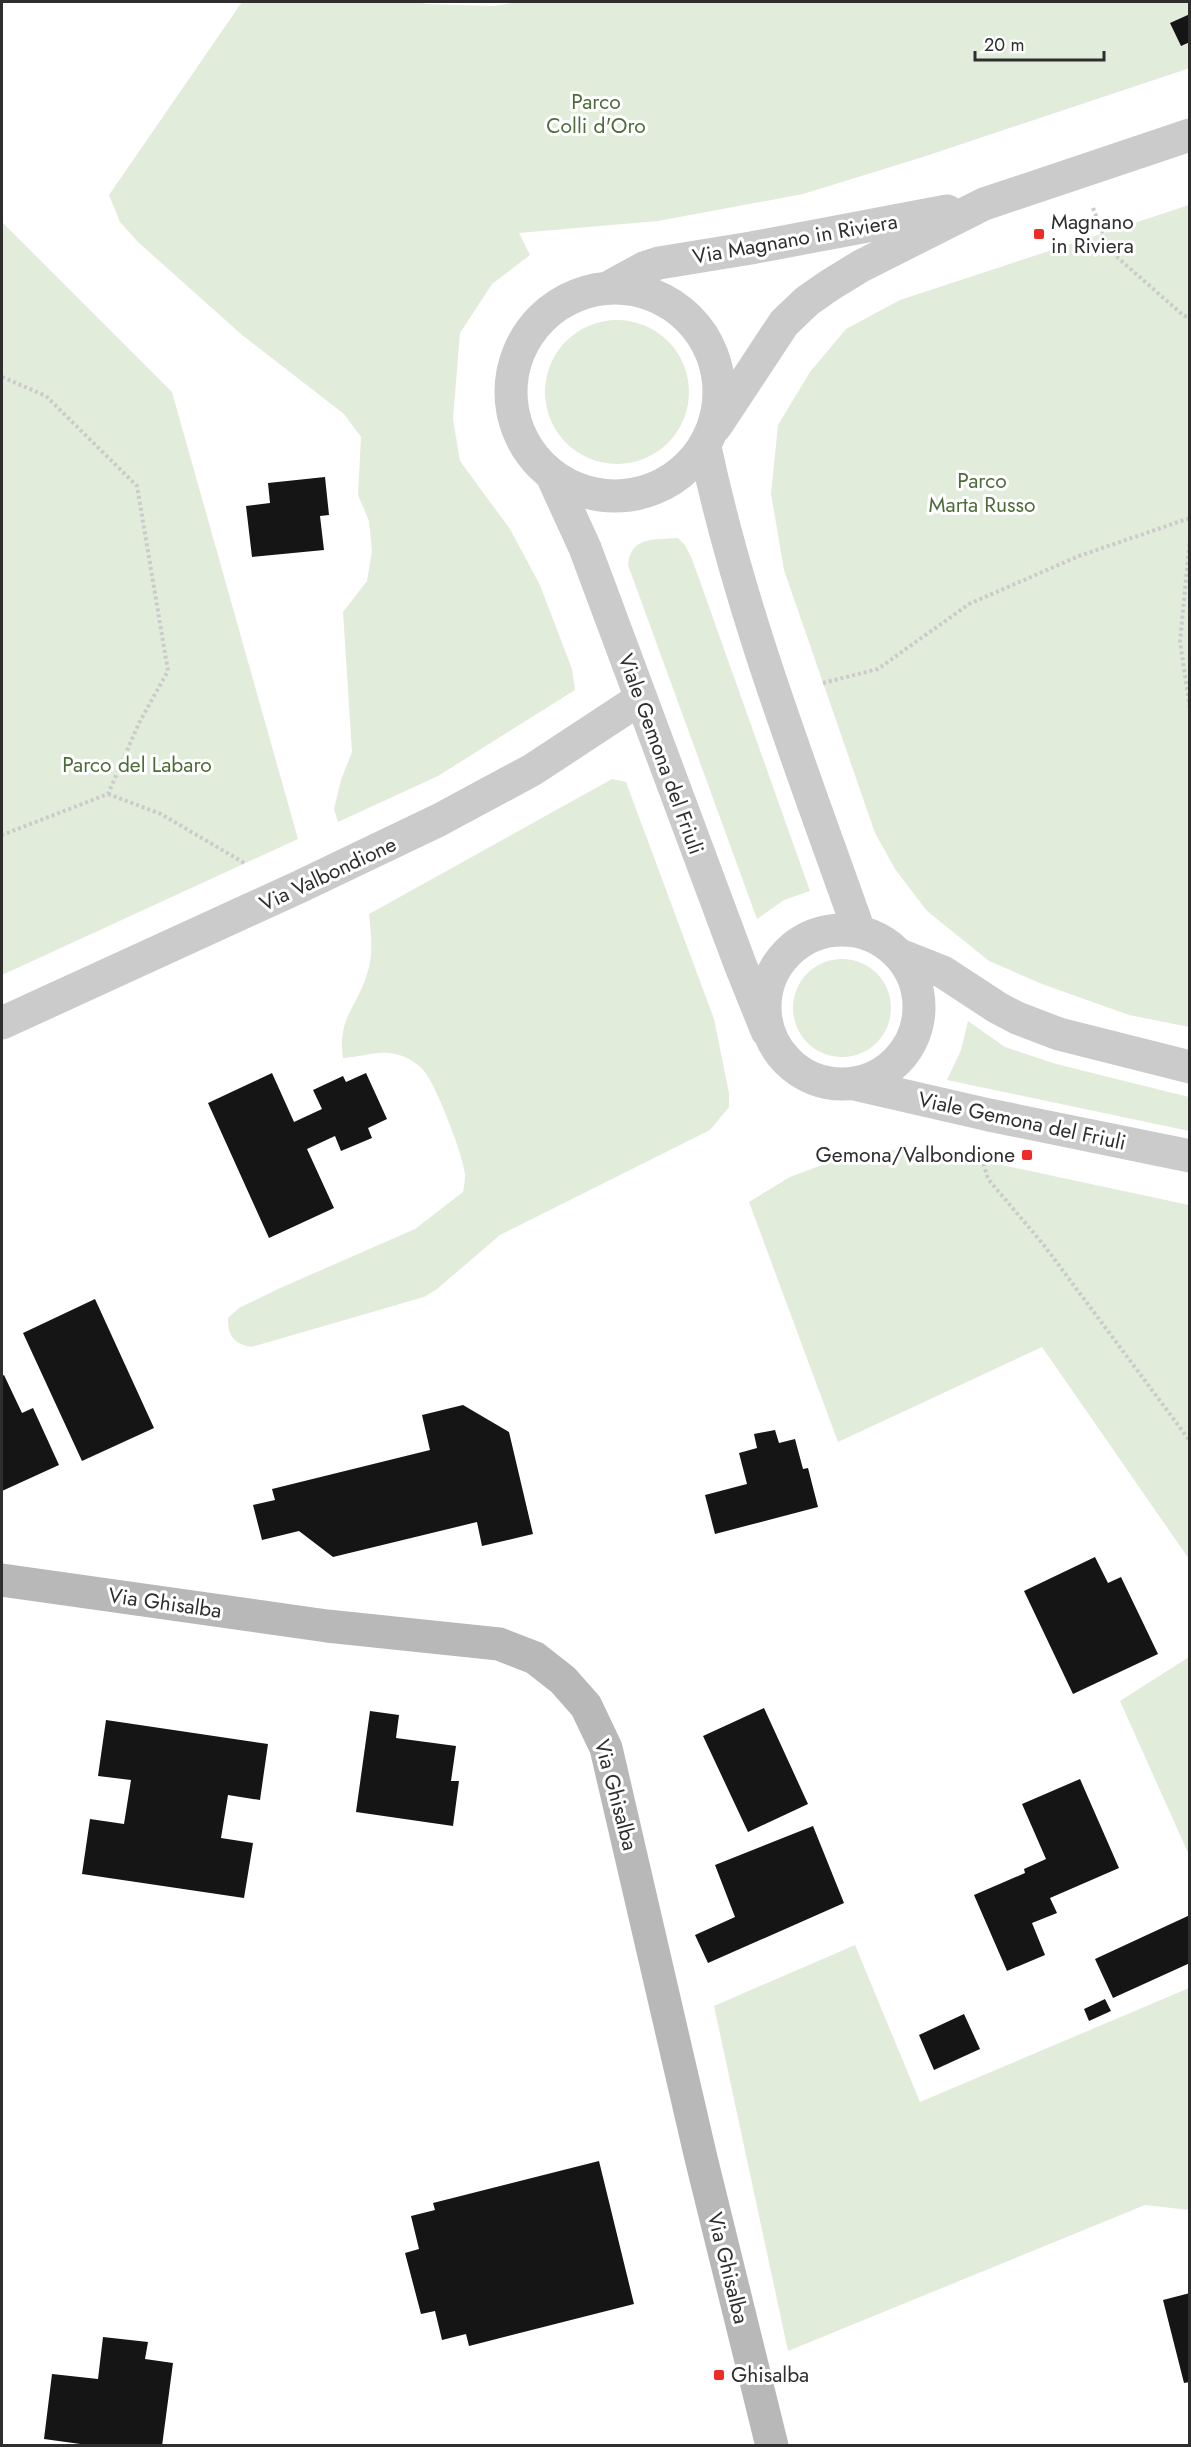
<svg xmlns="http://www.w3.org/2000/svg" width="1191" height="2447" font-family="Jost,sans-serif">
	<style>
		.green { fill: #e2ecdb }
		.building { fill: #151515 }
		.lines { fill: none; stroke-linecap: round; stroke-linejoin: round }
		.path { stroke: #cbcbcb; stroke-width: 4; stroke-dasharray: 3 3; stroke-linecap: butt }
		.street { stroke: #cbcbcb; stroke-width: 33 }
		.secondary { stroke: #b8b8b8; stroke-width: 33 }
		.poi-dot { fill: #ee2c27; stroke: #fff; stroke-width: 2 }
		.labels { text-anchor: middle; stroke-width: 6; stroke-linejoin: round; paint-order: stroke }
		.park-label { font-size: 21px; fill: #4c6c39; stroke: #fff }
		.poi-label { font-size: 21px; fill: #2e2e2e; stroke: #fff; text-anchor: start }
		.street-label { font-size: 21px; fill: #2e2e2e; stroke: #fff }
	</style>
	<rect width="100%" height="100%" fill="#fff"/>
	<path class="green" d="M 242,2 L 420,2 L 426,4 L 494,6 L 518,2 L 1189,2 L 1190,68 L 923,157 L 803,194 L 658,221 L 519,233 L 530,255 L 492,284 L 460,333 L 453,419 L 460,461 L 510,529 L 540,585 L 572,669 L 575,690 L 438,776 L 338,822 L 334,809 L 341,780 L 352,752 L 343,612 L 367,581 L 372,551 L 369,521 L 358,495 L 361,437 L 344,414 L 242,335 L 138,242 L 120,222 L 109,195 Z
		M 1189,205 L 1190,205 L 1189,1027 L 1129,1015 L 1042,984 L 989,961 L 927,911 L 895,869 L 875,833 L 784,570 L 771,494 L 778,425 L 810,372 L 846,329 L 900,300 Z
		M 2,222 L 172,392 L 298,839 L 2,975 Z
		M545 392a72 72 0 1 1 144 0a72 72 0 1 1-144 0Z
		M 678,538 L 685,545 L 692,559 L 810,891 L 784,900 L 757,919 L 628,565 C 631,536 653,540 678,538 Z
		M 612,779 L 626,782 L 714,1019 L 729,1093 L 729,1107 L 710,1130 L 500,1235 L 437,1289 L 424,1297 L 251,1347 C 233,1343 228,1336 228,1318 L 239,1308 L 278,1289 L 415,1229 L 463,1192 C 464,1187 465,1180 465,1174 C 462,1152 439,1094 427,1075 C 422,1067 411,1059 402,1056 C 382,1048 363,1057 343,1058 C 337,1018 357,1008 367,974 C 374,954 371,935 369,914 Z
		M793 1008a49 49 0 1 1 98 0a49 49 0 1 1-98 0Z
		M 968,1021 L 1005,1047 L 1056,1064 L 1189,1097 L 1189,1131 L 947,1080 L 961,1050 Z
		M 890,1150 L 950,1154 L 1189,1205 L 1189,1559 L 1042,1347 L 838,1442 L 749,1202 L 790,1177 L 830,1162 Z
		M 1189,1657 L 1189,1855 L 1120,1701 Z
		M 855,1945 L 920,2102 L 1189,1988 L 1189,2210 L 1145,2205 L 788,2351 L 714,2006 Z"/>
	<path class="building" d="M 1190,14 L 1190,42 L 1181,46 L 1170,23 Z
		M 325,477 L 329,515 L 320,516 L 324,550 L 252,557 L 246,506 L 270,503 L 268,483 Z
		M 272,1073 L 294,1122 L 322,1109 L 313,1090 L 343,1076 L 346,1082 L 366,1073 L 387,1119 L 368,1128 L 372,1138 L 341,1151 L 335,1136 L 307,1149 L 334,1208 L 269,1238 L 208,1103 Z
		M 95,1299 L 154,1428 L 82,1461 L 23,1333 Z
		M 4,1375 L 22,1413 L 33,1408 L 59,1465 L 2,1491 L 2,1376 Z
		M 463,1405 L 509,1432 L 533,1534 L 482,1546 L 477,1522 L 333,1557 L 299,1531 L 262,1540 L 253,1505 L 275,1500 L 272,1489 L 430,1450 L 422,1415 Z
		M 775,1430 L 779,1443 L 795,1439 L 803,1469 L 808,1468 L 818,1507 L 715,1534 L 705,1495 L 747,1484 L 739,1453 L 757,1448 L 754,1434 Z
		M 1095,1557 L 1108,1583 L 1121,1577 L 1158,1654 L 1073,1694 L 1024,1591 Z
		M 764,1708 L 808,1804 L 748,1832 L 703,1736 Z
		M 370,1711 L 399,1715 L 396,1738 L 456,1746 L 451,1781 L 459,1781 L 453,1826 L 356,1812 Z
		M 106,1720 L 268,1744 L 260,1800 L 228,1795 L 221,1838 L 253,1843 L 244,1898 L 82,1874 L 90,1819 L 124,1824 L 131,1780 L 98,1776 Z
		M 1080,1779 L 1119,1868 L 1050,1898 L 1057,1913 L 1032,1923 L 1045,1955 L 1007,1971 L 974,1895 L 1025,1873 L 1024,1869 L 1046,1859 L 1022,1804 Z
		M 813,1826 L 844,1903 L 708,1963 L 695,1935 L 735,1917 L 715,1865 Z
		M 1190,1915 L 1190,1963 L 1113,1998 L 1095,1959 Z
		M 1105,1999 L 1111,2011 L 1089,2021 L 1084,2009 Z
		M 964,2014 L 980,2049 L 934,2070 L 919,2035 Z
		M 599,2161 L 634,2304 L 469,2346 L 466,2334 L 442,2340 L 435,2311 L 421,2314 L 405,2253 L 419,2249 L 411,2216 L 435,2210 L 433,2203 Z
		M 1190,2293 L 1190,2382 L 1184,2383 L 1163,2300 Z
		M 103,2337 L 148,2342 L 145,2359 L 173,2363 L 162,2446 L 95,2446 L 44,2439 L 52,2374 L 98,2379 Z"/>
	<g class="lines">
		<path class="path" d="M 1093,208 L 1103,234 L 1118,258 L 1184,316 L 1190,317
			M 2,377 L 46,396 L 137,486 L 168,671 L 139,723 L 108,794 L 2,835
			M 1190,538 L 1180,642 L 1190,709
			M 823,683 L 878,669 L 969,604 L 1079,556 L 1190,518
			M 108,794 L 161,814 L 246,864
			M 980,1152 L 988,1179 L 1043,1244 L 1190,1441"/>
		<path class="street" d="M 611,286 L 644,268 L 659,263 L 751,248 L 947,211
			M511 392a104 104 0 1 1 208 0a104 104 0 1 1-208 0Z
			M 716,426 L 784,323 L 807,301 L 830,285 L 861,266 L 984,204 L 1190,135
			M 705,447 C 740,612 803,772 859,931
			M 553,478 L 585,548 L 740,964 L 767,1031
			M765 1007a77 77 0 1 1 154 0a77 77 0 1 1-154 0Z
			M 900,955 L 943,972 L 998,1008 L 1017,1018 L 1059,1034 L 1190,1067
			M 2,1023 L 299,887 L 439,820 L 532,770 L 640,699
			M 854,1084 L 989,1115 L 1190,1156"/>
		<path class="secondary" d="M 2,1580 L 327,1626 L 499,1644 L 535,1658 L 563,1680 L 586,1706 L 606,1748 L 701,2158 L 772,2446"/>
	</g>
	<g class="poi-dot">
		<rect x="1033" y="228" width="12" height="12" rx="3"/>
		<rect x="1021" y="1149" width="12" height="12" rx="3"/>
		<rect x="713" y="2369" width="12" height="12" rx="3"/>
	</g>
	<g class="labels">
		<g class="park-label">
			<text x="596" y="109">Parco<tspan x="596" dy="24">Colli d'Oro</tspan></text>
			<text x="982" y="488">Parco<tspan x="982" dy="24">Marta Russo</tspan></text>
			<text x="137" y="772">Parco del Labaro</text>
		</g>
		<g class="poi-label">
			<text x="1051" y="229">Magnano<tspan x="1051" dy="24">in Riviera</tspan></text>
			<text x="1015" y="1162" text-anchor="end">Gemona/Valbondione</text>
			<text x="731" y="2382">Ghisalba</text>
		</g>
		<g class="street-label">
			<text transform="translate(795 239) rotate(-10)" y="7">Via Magnano in Riviera</text>
			<text transform="translate(661 754) rotate(70)" y="7">Viale Gemona del Friuli</text>
			<text transform="translate(328 874) rotate(-25)" y="7">Via Valbondione</text>
			<text transform="translate(1022 1121) rotate(12)" y="7">Viale Gemona del Friuli</text>
			<text transform="translate(165 1603) rotate(8)" y="7">Via Ghisalba</text>
			<text transform="translate(616 1795) rotate(75)" y="7">Via Ghisalba</text>
			<text transform="translate(728 2268) rotate(76)" y="7">Via Ghisalba</text>
		</g>
	</g>
	<rect width="1191" height="2447" fill="none" stroke="#2e2e2e" stroke-width="6"/>
	<path d="M975 51v9h129v-9" fill="none" stroke="#2e2e2e" stroke-width="3"/>
	<text x="984" y="51" font-size="18" fill="#2e2e2e" stroke="#ffffff" stroke-width="4.5" paint-order="stroke">20 m</text>
</svg>
